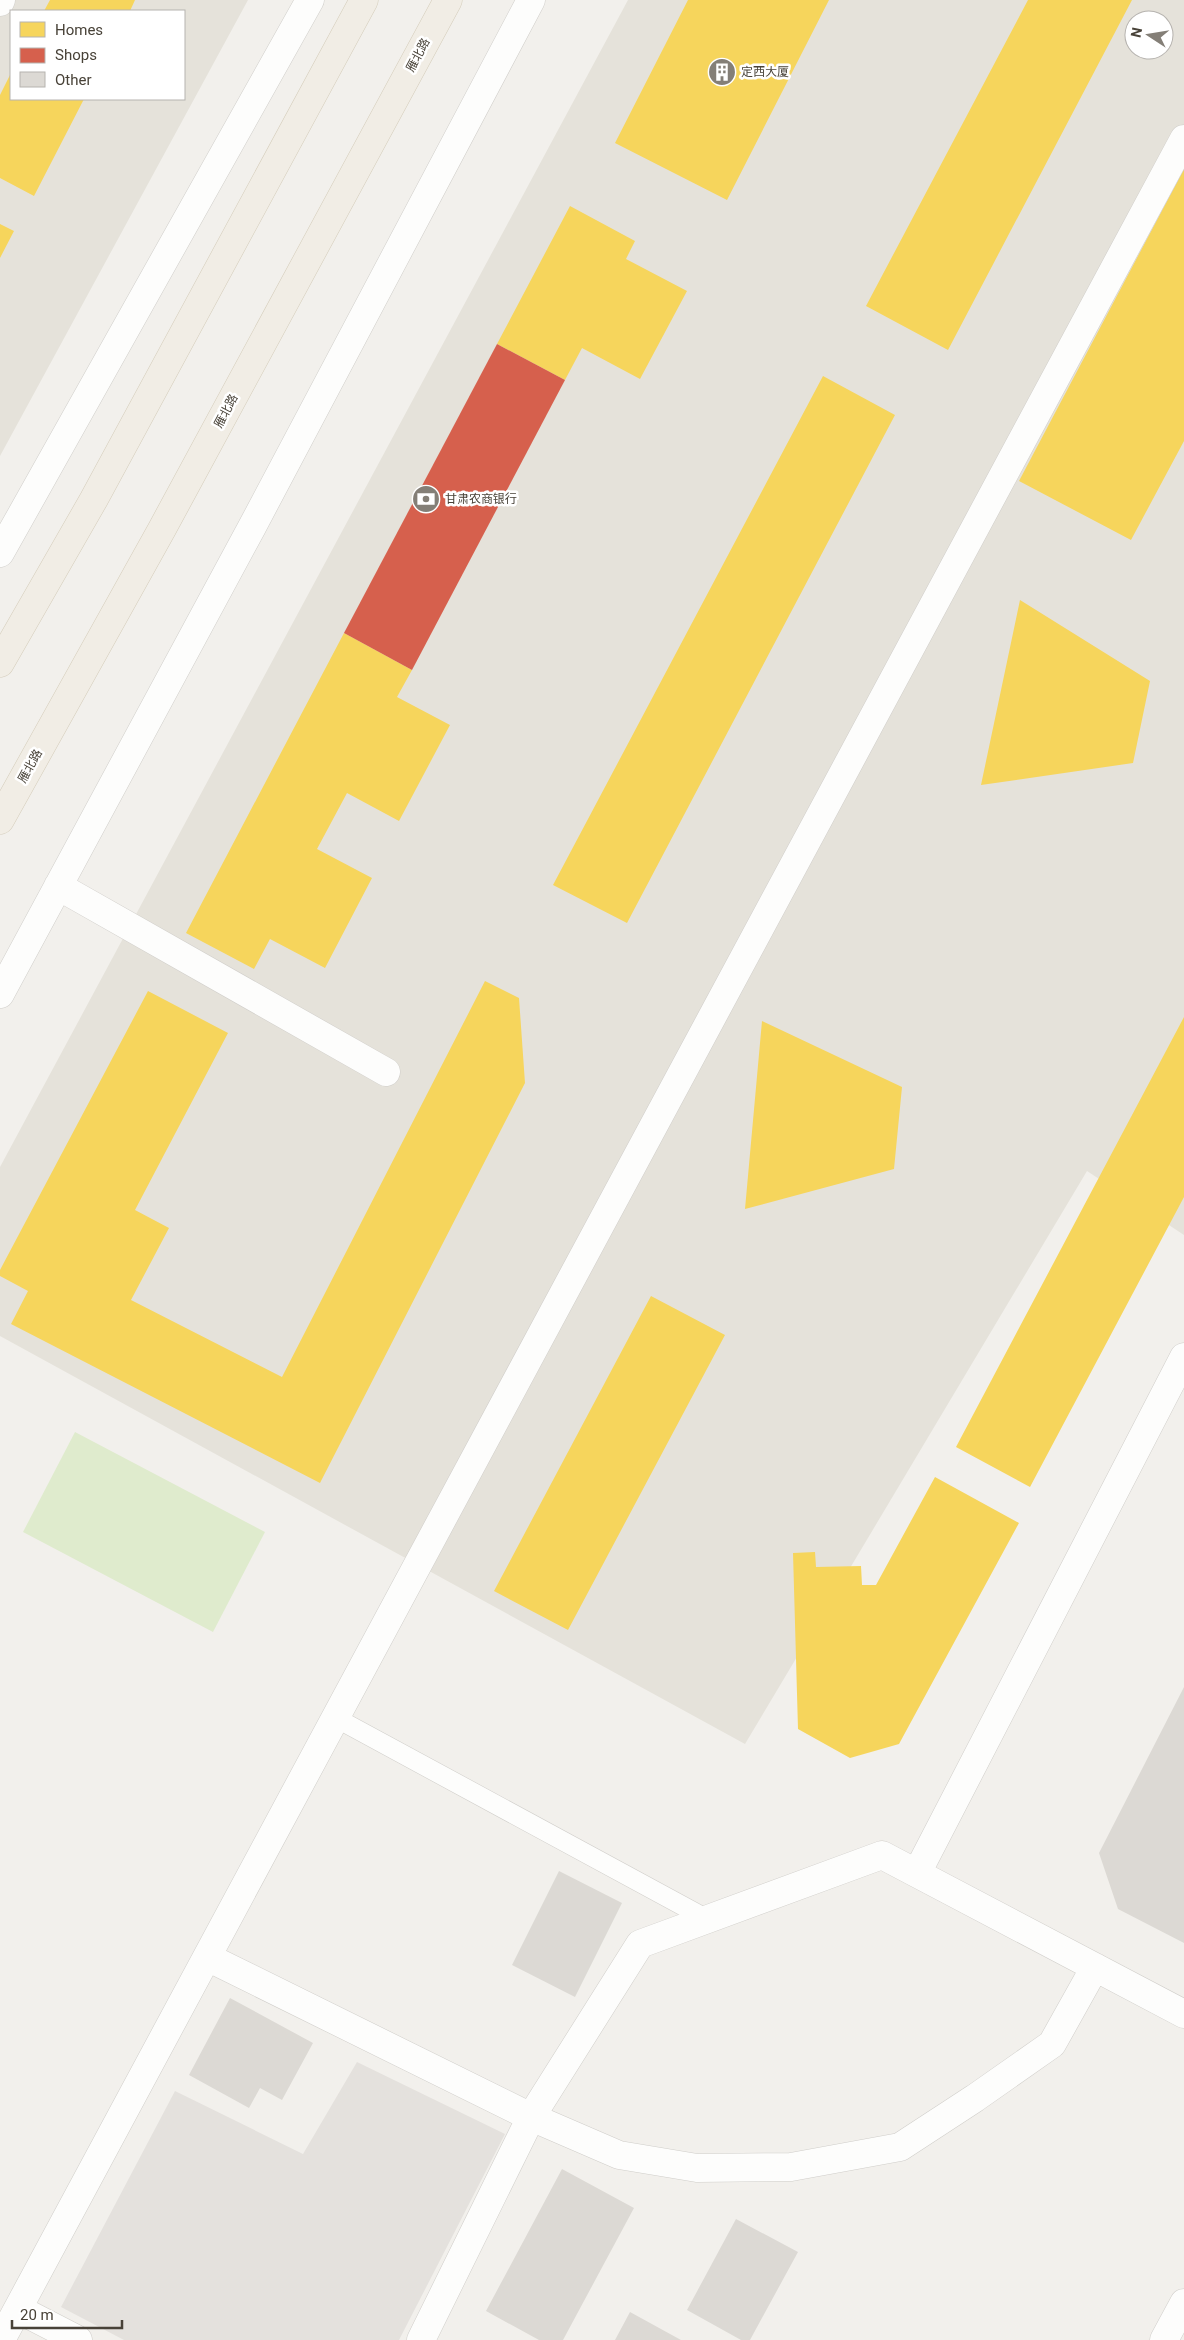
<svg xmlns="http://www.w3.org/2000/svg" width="1184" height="2340" font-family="Roboto,'Noto Sans SC',sans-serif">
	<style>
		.residential { fill: #e5e2da; fill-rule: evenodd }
		.green { fill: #dfebcd }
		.parking { fill: #e4e1dd }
		.homes { fill: #f6d55c }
		.shops { fill: #d6604d }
		.building { fill: #dcd9d4 }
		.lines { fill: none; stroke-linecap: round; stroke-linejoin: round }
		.lane-casing { stroke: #d0ceca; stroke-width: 20 }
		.street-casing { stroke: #d0ceca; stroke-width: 29 }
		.primary-casing { stroke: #d4ccba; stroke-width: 29 }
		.lane { stroke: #fdfdfc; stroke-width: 19 }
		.street { stroke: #fdfdfc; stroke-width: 28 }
		.primary { stroke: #f1ede5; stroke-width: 28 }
		.labels { text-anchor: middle; stroke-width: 5; stroke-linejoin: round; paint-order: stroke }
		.street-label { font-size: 12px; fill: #484238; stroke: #fff }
		.poi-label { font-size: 12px; fill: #484238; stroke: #fff; text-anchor: start }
	</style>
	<rect width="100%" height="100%" fill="#f2f0ec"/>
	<path class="residential" d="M 0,0 L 248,0 L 0,456 ZM 11,11 L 184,11 L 184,99 L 11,99 Z
		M 628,0 L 1184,0 L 1184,1235 L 1087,1171 L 745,1744 L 0,1336 L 0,1167 ZM 1134,20 L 1164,20 L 1164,50 L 1134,50 Z"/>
	<path class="green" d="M 75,1432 L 265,1532 L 213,1632 L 23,1532 Z"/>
	<path class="parking" d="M 357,2062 L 505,2134 L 399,2340 L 124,2340 L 61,2307 L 175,2091 L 303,2154 Z"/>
	<path class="homes" d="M 50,0 L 135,0 L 130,11 L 44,11 Z
		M 688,0 L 829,0 L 727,200 L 615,143 Z
		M 1028,0 L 1132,0 L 948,350 L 866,306 Z
		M 11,73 L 11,99 L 84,99 L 34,196 L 0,178 L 0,95 Z
		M 1184,169 L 1184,441 L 1131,540 L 1019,481 Z
		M 570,206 L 635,241 L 626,259 L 687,291 L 640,379 L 582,348 L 565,380 L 497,344 Z
		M 0,224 L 14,231 L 0,258 Z
		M 823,376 L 895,415 L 627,923 L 553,885 Z
		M 1020,600 L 1150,681 L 1133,763 L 981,785 Z
		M 344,633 L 412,670 L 397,697 L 450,725 L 399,821 L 347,793 L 317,849 L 372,878 L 325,968 L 270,939 L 254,969 L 186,933 Z
		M 485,981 L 519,998 L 525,1083 L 320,1483 L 11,1324 L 28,1291 L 0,1276 L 0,1270 L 148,991 L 228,1033 L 135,1210 L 169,1228 L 131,1300 L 282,1377 Z
		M 1184,1017 L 1184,1197 L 1030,1487 L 956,1447 Z
		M 762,1021 L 902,1087 L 894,1169 L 745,1209 Z
		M 651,1296 L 725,1335 L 568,1630 L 494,1591 Z
		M 935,1477 L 1019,1523 L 899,1744 L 850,1758 L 798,1729 L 793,1553 L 815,1552 L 816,1567 L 861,1566 L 862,1585 L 876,1585 Z"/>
	<path class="shops" d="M 497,344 L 565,380 L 412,670 L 344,633 Z"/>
	<path class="building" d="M 1184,1687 L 1184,1943 L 1118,1909 L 1099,1853 Z
		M 559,1871 L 622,1903 L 575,1997 L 512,1965 Z
		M 230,1998 L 313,2043 L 282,2100 L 260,2088 L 249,2108 L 189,2075 Z
		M 562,2169 L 634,2208 L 563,2340 L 539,2340 L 486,2311 Z
		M 736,2219 L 798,2252 L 750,2340 L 741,2340 L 687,2310 Z
		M 630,2312 L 681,2340 L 615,2340 Z"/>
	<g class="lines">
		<g class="lane-casing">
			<path id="lane" d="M 336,1718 L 707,1919"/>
		</g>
		<g class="street-casing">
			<path id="street" d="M 0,2 L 1,0
				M 0,553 L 310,0
				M 58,886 L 386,1072
				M 0,994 L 252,527 L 531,0
				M 917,1873 L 1184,1357
				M 207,1957 L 531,2117 L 619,2155 L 697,2168 L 791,2167 L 900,2147 L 975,2098 L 1052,2044 L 1095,1967
				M 18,2309 L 78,2340
				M 1,2340 L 1184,139
				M 421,2340 L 531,2117 L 640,1944 L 882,1855 L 1184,2014
				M 1164,2340 L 1184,2303"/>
		</g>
		<g class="primary-casing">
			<path id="primary" d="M 0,663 L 94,499 L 364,0
				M 0,820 L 162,529 L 448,0"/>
		</g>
		<use href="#lane" class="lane"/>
		<use href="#street" class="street"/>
		<use href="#primary" class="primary"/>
	</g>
	<defs>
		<g id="building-disc" transform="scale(1.4375)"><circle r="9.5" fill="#847f77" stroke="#fff"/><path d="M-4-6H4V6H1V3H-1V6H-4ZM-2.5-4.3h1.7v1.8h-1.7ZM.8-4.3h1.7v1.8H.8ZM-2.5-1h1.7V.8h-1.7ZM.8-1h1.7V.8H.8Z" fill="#fff"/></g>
		<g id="bank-disc" transform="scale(1.4375)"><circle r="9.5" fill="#847f77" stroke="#fff"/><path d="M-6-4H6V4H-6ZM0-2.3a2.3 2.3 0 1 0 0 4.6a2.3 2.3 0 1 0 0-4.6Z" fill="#fff"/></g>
	</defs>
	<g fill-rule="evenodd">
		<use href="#building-disc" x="722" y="72"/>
		<use href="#bank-disc" x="426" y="499"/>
	</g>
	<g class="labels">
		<g class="street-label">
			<text transform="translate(418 55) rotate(-62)" y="4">雁北路</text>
			<text transform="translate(226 411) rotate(-62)" y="4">雁北路</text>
			<text transform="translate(30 766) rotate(-61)" y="4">雁北路</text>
		</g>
		<g class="poi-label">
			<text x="741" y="76">定西大厦</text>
			<text x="445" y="503">甘肃农商银行</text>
		</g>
	</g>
	<rect x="10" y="10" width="175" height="90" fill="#ffffff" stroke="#b6b3af"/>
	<rect x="20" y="22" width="25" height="15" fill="#f6d55c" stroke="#b6b3af"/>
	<text x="55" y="35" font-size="15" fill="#484238">Homes</text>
	<rect x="20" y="48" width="25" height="15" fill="#d6604d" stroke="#b6b3af"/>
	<text x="55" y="60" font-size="15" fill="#484238">Shops</text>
	<rect x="20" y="72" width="25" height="15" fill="#dcd9d4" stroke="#b6b3af"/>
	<text x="55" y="85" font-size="15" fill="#484238">Other</text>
	<g transform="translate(1149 35) rotate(282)"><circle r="24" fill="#ffffff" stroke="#b6b3af"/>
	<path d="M0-4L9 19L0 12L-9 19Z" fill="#847f77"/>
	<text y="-8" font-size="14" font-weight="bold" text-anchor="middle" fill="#484238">N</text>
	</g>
	<path d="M12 2320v8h110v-8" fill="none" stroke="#484238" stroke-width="2.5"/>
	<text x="20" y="2320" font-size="15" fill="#484238" stroke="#ffffff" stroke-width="4" paint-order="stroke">20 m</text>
</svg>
